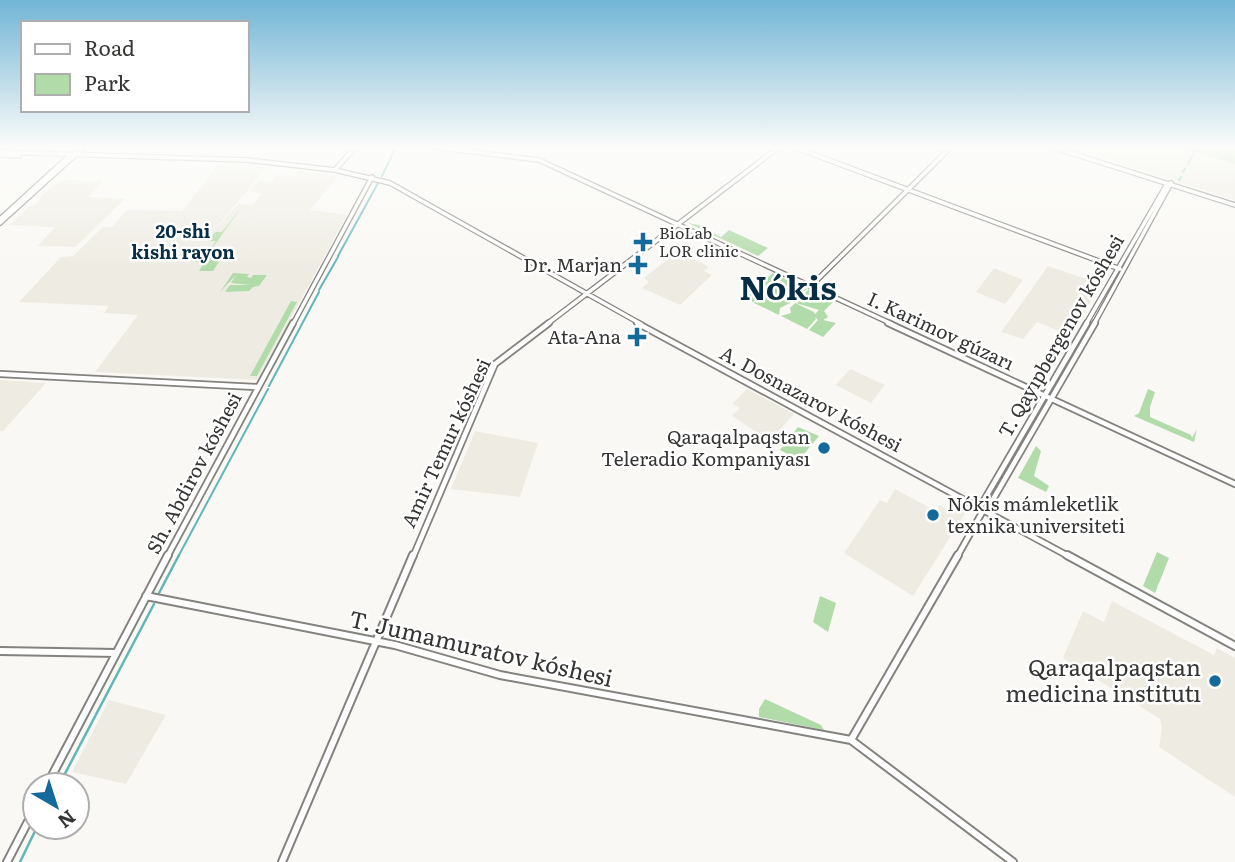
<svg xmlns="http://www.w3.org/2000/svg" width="1235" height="862" font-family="Literata,serif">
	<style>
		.built { fill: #eeece2 }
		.green { fill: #b2dbaa }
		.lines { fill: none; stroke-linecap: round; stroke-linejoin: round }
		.stream-far1 { stroke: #60b7b9; stroke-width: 2 }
		.stream { stroke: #60b7b9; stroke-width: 2.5 }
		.secondary-far2-casing { stroke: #83827f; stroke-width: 6 }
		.secondary-far1-casing { stroke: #83827f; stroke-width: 8 }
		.secondary-casing { stroke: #83827f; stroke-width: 10 }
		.primary-casing { stroke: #83827f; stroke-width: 6 }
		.secondary-far2 { stroke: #fff; stroke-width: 3.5 }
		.secondary-far1 { stroke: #fff; stroke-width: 4.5 }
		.secondary { stroke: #fff; stroke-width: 6 }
		.primary { stroke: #fff; stroke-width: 3.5 }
		.poi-dot { fill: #146a9b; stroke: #fff; stroke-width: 2.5 }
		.labels { text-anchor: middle; stroke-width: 5; stroke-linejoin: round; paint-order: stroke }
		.far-poi-label { font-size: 16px; fill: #353534; stroke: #fff; text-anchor: start }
		.far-neighbourhood-label { font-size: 18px; font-weight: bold; fill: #072e45; stroke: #fff }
		.poi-label { font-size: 19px; fill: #353534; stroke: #fff; text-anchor: end }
		.street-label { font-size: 19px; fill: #353534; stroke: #fff }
		.near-street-label { font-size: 23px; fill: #353534; stroke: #fff }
		.near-poi-label { font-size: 23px; fill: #353534; stroke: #fff; text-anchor: end }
		.town-label { font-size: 33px; font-weight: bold; fill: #072e45; stroke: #fff }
	</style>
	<rect width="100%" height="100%" fill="#f9f8f5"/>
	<path class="built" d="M 1069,147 L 1179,147 L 1235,164 L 1235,200 Z
		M 218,165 L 266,168 L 209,236 L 238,204 L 252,205 L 262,194 L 249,191 L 259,180 L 272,181 L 276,175 L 295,176 L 300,171 L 338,176 L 310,210 L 347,215 L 257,380 L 95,372 L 138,315 L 104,313 L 109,306 L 19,302 L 61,257 L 73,256 L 103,227 L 112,227 L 127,210 L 182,211 Z
		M 60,180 L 103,181 L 88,197 L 125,199 L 75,247 L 38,246 L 55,227 L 9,225 L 29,207 L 39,202 L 41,196 Z
		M 678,251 L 709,267 L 704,271 L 712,275 L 680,305 L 642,288 L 649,282 L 644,278 Z
		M 1048,266 L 1101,284 L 1071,336 L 1037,322 L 1023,339 L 1001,332 Z
		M 994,268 L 1023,280 L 1005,304 L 976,292 Z
		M 850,369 L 885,385 L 871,403 L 836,385 Z
		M 0,380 L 46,383 L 3,431 L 0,431 Z
		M 747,389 L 794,414 L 770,441 L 732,416 L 740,408 L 732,404 Z
		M 475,431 L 538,443 L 520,497 L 451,489 Z
		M 895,489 L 936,511 L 940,505 L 946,509 L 951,500 L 968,509 L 913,596 L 844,553 L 880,500 L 887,503 Z
		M 1112,601 L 1214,655 L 1217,648 L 1235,658 L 1235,797 L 1159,747 L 1162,728 L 1160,719 L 1063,658 L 1083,611 L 1104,622 Z
		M 109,700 L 166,715 L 126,784 L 72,772 Z"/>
	<path class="green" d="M 1179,147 L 1235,147 L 1235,164 Z
		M 243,205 L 208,254 L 223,256 L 213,271 L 199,271 L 204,263 L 191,261 L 196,254 L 206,255 L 216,241 L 208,241 L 215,232 L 222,232 Z
		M 688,223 L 699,225 L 721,237 L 729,230 L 768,248 L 758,256 Z
		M 233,273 L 249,274 L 247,277 L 251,278 L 253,275 L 267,275 L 259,286 L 253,287 L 249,291 L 225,292 L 230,285 L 250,285 L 231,283 L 235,276 L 220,292 Z
		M 773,273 L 780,276 L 770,286 L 772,293 L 775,290 L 772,286 L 782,277 L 807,289 L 793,301 L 775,293 L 792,302 L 780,308 L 779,315 L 754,303 L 763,292 L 753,302 L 745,298 Z
		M 809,289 L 834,301 L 824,311 L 828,317 L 823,320 L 836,323 L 823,337 L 809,330 L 818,320 L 814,315 L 819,310 L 796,303 Z
		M 291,301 L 297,302 L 257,376 L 250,376 Z
		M 795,303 L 814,312 L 816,319 L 807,329 L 781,316 L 791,313 L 790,308 Z
		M 1148,389 L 1155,392 L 1150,407 L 1150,417 L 1191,435 L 1192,438 L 1197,429 L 1194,442 L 1134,416 L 1139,413 Z
		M 798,427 L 819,436 L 799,460 L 780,450 Z
		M 1036,446 L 1041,451 L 1034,476 L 1049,486 L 1046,492 L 1018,478 Z
		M 1157,552 L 1169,558 L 1155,593 L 1143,586 Z
		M 820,596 L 836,603 L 828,632 L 813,622 Z
		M 765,699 L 821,725 L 824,730 L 759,717 L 759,709 Z"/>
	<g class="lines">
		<path class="stream-far1" d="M 1190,160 L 1197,147
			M 1188,164 L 1189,161
			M 1183,172 L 1185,169
			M 382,176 L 396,147
			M 1179,180 L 1181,177
			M 338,256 L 378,183
			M 319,290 L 338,257
			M 269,386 L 319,292
			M 178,557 L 268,389"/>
		<path class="stream" d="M 159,593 L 179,555
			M 59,785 L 154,604
			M 20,862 L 37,827"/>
		<g class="secondary-far2-casing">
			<path id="secondary-far2" d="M 434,147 L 539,160 L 892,324
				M 794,147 L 1120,269
				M 0,152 L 247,160 L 335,170 L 390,183 L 641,324
				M 0,155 L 19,156
				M 335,170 L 355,147
				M 0,219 L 68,157
				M 0,223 L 84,147
				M 811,286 L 951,147
				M 293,324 L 372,177
				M 547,324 L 779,147
				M 1086,324 L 1167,184 L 1171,183 L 1094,324"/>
		</g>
		<g class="secondary-far1-casing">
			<path id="secondary-far1" d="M 637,323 L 1070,557
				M 888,323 L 1235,484
				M 0,374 L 257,387
				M 980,507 L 1087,323
				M 987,510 L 1095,323
				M 167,557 L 293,323
				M 413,557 L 495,364 L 549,323
				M 957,557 L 984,509"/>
		</g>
		<g class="secondary-casing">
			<path id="secondary" d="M 1067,555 L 1235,646
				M 146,596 L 395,645 L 500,675 L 851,740 L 1013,862
				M 0,651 L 116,653
				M 851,740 L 958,555
				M 47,785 L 168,555
				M 7,862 L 35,808
				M 282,862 L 413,555"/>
		</g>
		<g class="primary-casing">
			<path id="primary" d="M 1052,147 L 1235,205"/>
		</g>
		<use href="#secondary-far2" class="secondary-far2"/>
		<use href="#secondary-far1" class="secondary-far1"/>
		<use href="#secondary" class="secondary"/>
		<use href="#primary" class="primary"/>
	</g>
	<linearGradient id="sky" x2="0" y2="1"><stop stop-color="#71b5d5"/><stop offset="0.55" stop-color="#fcfcfa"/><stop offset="1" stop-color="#fcfcfa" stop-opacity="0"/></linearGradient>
	<rect width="1235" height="268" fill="url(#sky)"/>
	<g class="poi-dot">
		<path d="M639.5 231.5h7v7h7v7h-7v7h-7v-7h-7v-7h7z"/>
		<path d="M634.5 254.5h7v7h7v7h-7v7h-7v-7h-7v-7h7z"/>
		<path d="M633.5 326.5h7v7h7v7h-7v7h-7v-7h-7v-7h7z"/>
		<circle cx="824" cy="448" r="7"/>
		<circle cx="933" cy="515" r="7"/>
		<circle cx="1215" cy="681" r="7"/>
	</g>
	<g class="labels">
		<g class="far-poi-label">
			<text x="659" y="239">BioLab<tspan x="659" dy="18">LOR clinic</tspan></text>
		</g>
		<g class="far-neighbourhood-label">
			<text x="183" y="238">20-shi<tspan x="183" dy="21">kishi rayon</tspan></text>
		</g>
		<g class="poi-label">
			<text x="622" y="272">Dr. Marjan</text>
			<text x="621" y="344">Ata-Ana</text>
			<text x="810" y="444">Qaraqalpaqstan<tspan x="810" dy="22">Teleradio Kompaniyası</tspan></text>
			<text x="947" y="511" text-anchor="start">Nókis mámleketlik<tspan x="947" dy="22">texnika universiteti</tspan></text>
		</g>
		<g class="street-label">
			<text transform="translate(941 331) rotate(25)" y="7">I. Karimov gúzarı</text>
			<text transform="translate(1061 336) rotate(-60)" y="7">T. Qayıpbergenov kóshesi</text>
			<text transform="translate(811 399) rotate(28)" y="7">A. Dosnazarov kóshesi</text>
			<text transform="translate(446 443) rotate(-65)" y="7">Amir Temur kóshesi</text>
			<text transform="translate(194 473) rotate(-62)" y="7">Sh. Abdirov kóshesi</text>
		</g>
		<g class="near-street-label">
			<text transform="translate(481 649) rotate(13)" y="8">T. Jumamuratov kóshesi</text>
		</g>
		<g class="near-poi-label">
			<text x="1201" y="676">Qaraqalpaqstan<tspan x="1201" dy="26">medicina institutı</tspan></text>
		</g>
		<g class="town-label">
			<text x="788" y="300">Nókis</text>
		</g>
	</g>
	<rect x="21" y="21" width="228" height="91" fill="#ffffff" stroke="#aeaeae" stroke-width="2"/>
	<rect x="35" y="44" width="35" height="10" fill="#ffffff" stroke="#aeaeae" stroke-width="2"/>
	<text x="84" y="56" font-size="21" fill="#353534">Road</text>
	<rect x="35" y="74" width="35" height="21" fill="#b2dbaa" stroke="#aeaeae" stroke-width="2"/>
	<text x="84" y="91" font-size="21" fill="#353534">Park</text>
	<g transform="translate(56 806) rotate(141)"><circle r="33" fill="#ffffff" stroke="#aeaeae" stroke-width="2"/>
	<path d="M0-5L12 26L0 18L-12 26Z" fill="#146a9b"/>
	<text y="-10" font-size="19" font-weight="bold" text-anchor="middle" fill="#353534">N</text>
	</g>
</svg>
